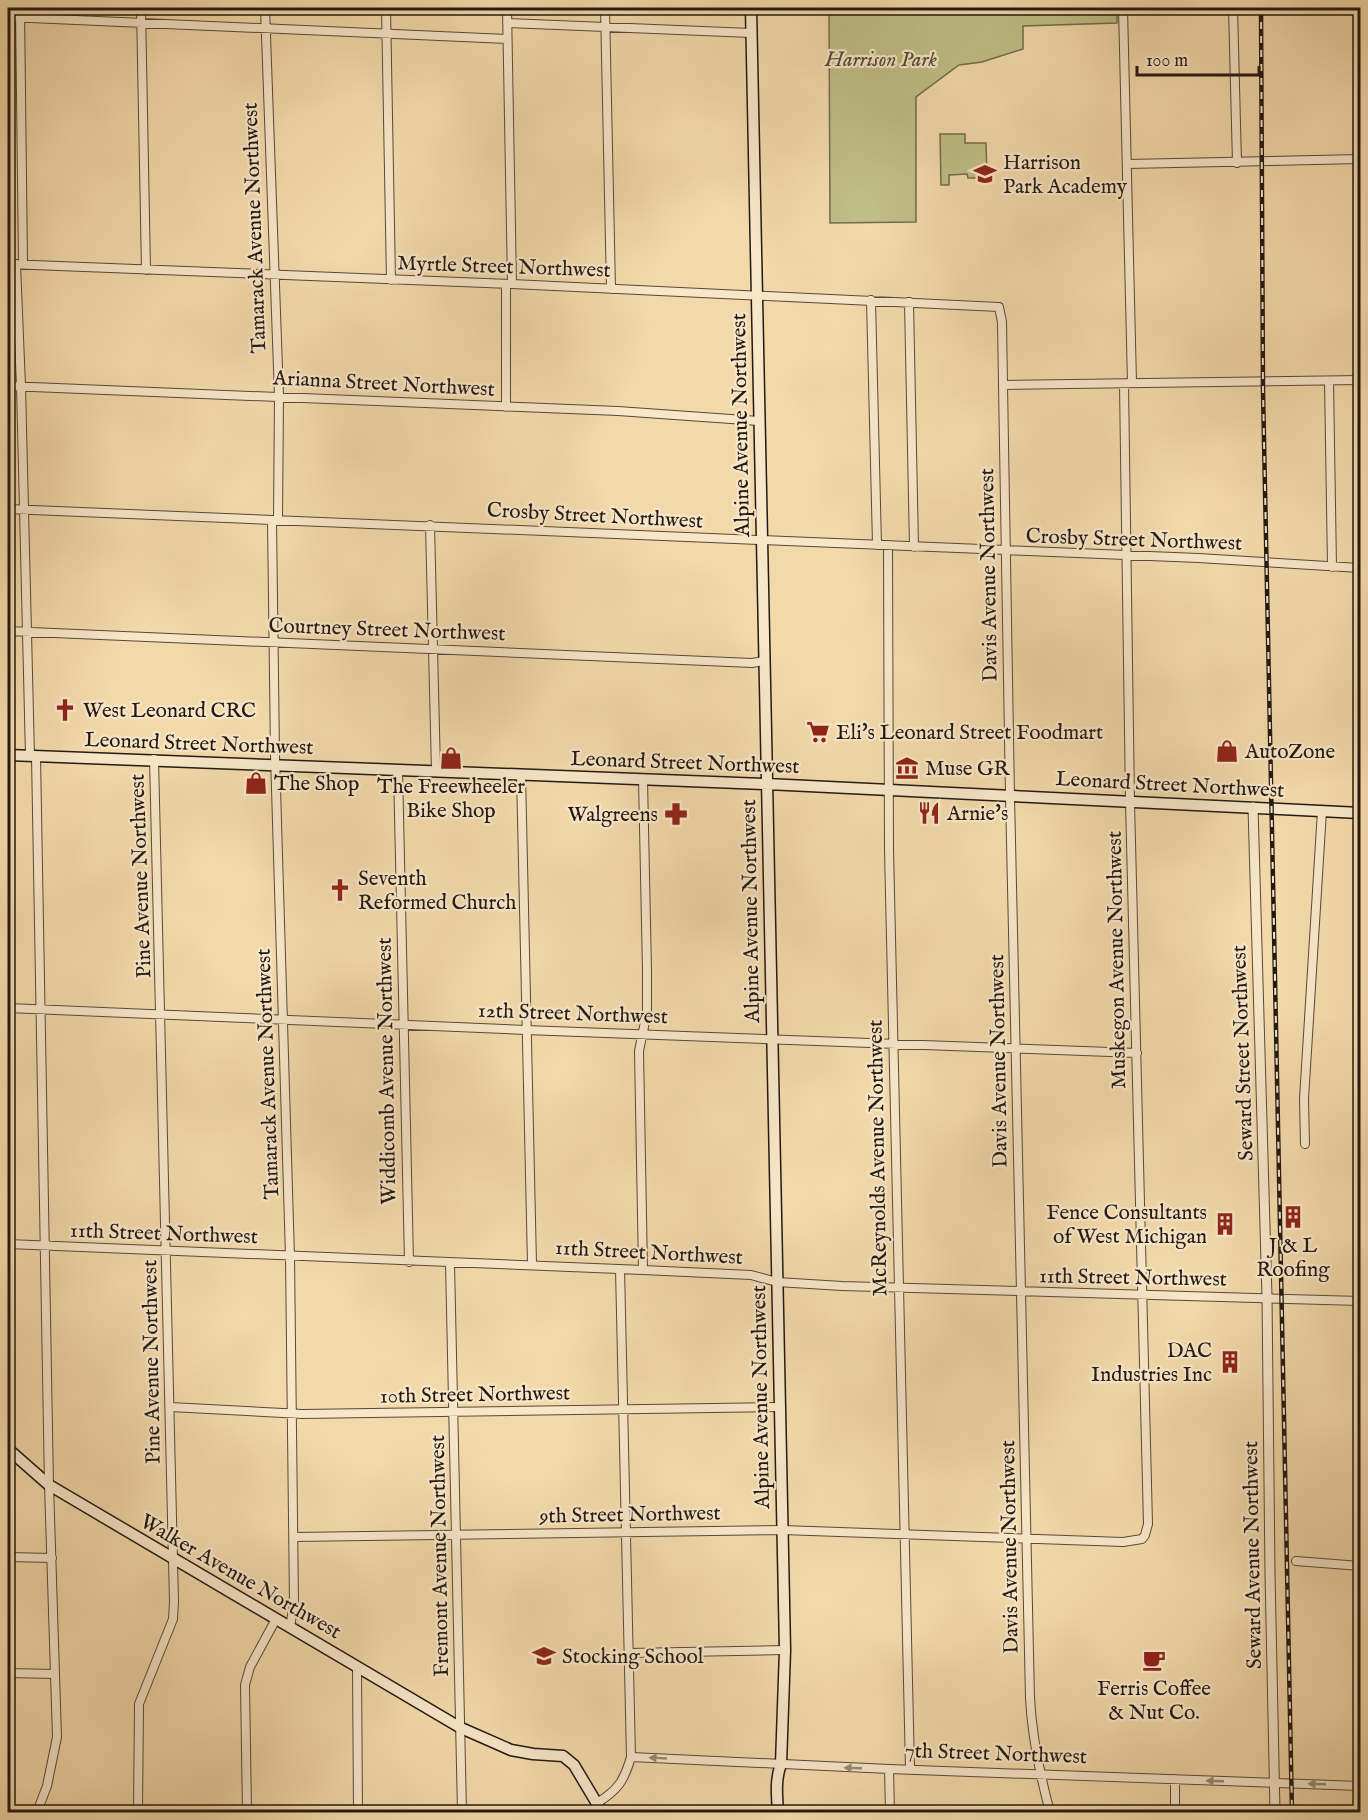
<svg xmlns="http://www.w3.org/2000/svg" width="1368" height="1820" font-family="'IM FELL English',serif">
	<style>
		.green { fill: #bfbe86; stroke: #726c4c; stroke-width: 1.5 }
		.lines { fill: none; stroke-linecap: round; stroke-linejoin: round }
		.minor-casing { stroke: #584938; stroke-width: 10 }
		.tertiary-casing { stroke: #584938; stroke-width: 11 }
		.secondary-casing { stroke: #241912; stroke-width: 13 }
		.minor { stroke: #f7e6c8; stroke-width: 8 }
		.tertiary { stroke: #f7e6c8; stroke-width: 9 }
		.secondary { stroke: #f7e6c8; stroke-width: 10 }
		.rail-casing { stroke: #241912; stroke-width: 4.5 }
		.rail { stroke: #f7e6c8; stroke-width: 2; stroke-dasharray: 7; stroke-linecap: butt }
		.oneway { fill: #988a76 }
		.labels { text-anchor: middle; stroke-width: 4.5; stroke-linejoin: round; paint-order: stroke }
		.park-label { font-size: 21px; font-style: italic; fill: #524b35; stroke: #f7e6c8 }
		.poi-label { font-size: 21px; fill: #241912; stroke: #f7e6c8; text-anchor: start }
		.street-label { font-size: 21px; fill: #241912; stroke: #f7e6c8 }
	</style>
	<rect width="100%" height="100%" fill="#f3d9aa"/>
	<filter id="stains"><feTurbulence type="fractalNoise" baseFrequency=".00333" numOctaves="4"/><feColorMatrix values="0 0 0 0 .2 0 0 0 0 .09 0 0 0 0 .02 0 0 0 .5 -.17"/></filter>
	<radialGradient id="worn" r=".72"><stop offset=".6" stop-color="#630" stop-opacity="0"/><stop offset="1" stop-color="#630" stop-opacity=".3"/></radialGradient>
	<path class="green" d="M 829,8 L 1117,8 L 1117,23 L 1023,26 L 1023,49 L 982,62 L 959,65 L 916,97 L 916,222 L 830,223 Z
		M 940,134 L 965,134 L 965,143 L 986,143 L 987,178 L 968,178 L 967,174 L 949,175 L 949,185 L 941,185 Z"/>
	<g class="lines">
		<g class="minor-casing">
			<path id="minor" d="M 20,8 L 23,264
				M 141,8 L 146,270
				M 265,8 L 279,396 L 278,520
				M 386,8 L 391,280
				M 507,8 L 512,284
				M 605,8 L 611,289
				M 1123,8 L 1132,383
				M 1233,8 L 1237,163
				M 8,17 L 507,39
				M 507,23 L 751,33
				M 1127,164 L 1360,159
				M 8,264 L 512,284 L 999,307 L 1002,322 L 1003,385 L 1010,796 L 1030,1698 C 1032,1737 1040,1775 1050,1812
				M 16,264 L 21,386 L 30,756
				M 506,284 L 506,407
				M 871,300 L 877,545
				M 909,302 L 914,547
				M 1329,381 L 1332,567
				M 1003,385 L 1360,380
				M 8,386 L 618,411 L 759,421
				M 8,509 L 1198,558 L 1360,568
				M 272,520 L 275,755 L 290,1257 L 294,1604 L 290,1627
				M 430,525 L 436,771
				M 888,545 L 889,850 L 910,1769
				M 8,631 L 752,663 L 764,661
				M 36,756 L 49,1485 L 57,1737 L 47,1786 L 37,1812
				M 398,770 L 409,1262
				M 521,774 L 532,1264
				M 643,779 L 647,971 L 647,1012 L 639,1051 L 643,1270
				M 8,1008 L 526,1030 L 1137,1053
				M 1305,1144 L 1304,1099 L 1322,811
				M 8,1244 L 643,1270 L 751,1275 L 777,1282 L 842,1286 L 1360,1301
				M 450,1263 L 462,1812
				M 170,1407 L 302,1414 L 780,1407
				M 294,1537 L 782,1530 L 1123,1542 L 1142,1539 L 1145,1535 L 1148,1524 L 1130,802 L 1124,384
				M 8,1557 L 52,1558
				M 1296,1561 L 1360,1566
				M 629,1653 L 785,1650
				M 357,1666 L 358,1812
				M 8,1673 L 55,1674
				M 631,1757 L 889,1769 L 1360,1786
				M 889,1769 L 890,1812
				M 1175,1779 L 1175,1812
				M 597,1803 C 618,1790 624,1781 631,1757 L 620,1269
				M 138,1812 L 139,1704 L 173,1619 L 174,1602 L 154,759
				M 247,1812 L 245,1685 L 250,1667 L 276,1619"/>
		</g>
		<g class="tertiary-casing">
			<path id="tertiary" d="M 1253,807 L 1267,1297 L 1270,1573 L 1275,1812"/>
		</g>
		<g class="secondary-casing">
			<path id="secondary" d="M 751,8 L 785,1650 L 781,1764 C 775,1780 777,1796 778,1812
				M 8,755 L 767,784 L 1360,813
				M 8,1449 L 49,1485 L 461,1728 L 511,1750 L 533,1754 L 563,1756 L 574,1765 L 602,1812"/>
		</g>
		<use href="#minor" class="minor"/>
		<use href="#tertiary" class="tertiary"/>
		<use href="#secondary" class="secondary"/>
		<g class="rail-casing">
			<path id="rail" d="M 1261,8 L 1263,391 L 1292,1812"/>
		</g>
		<use href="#rail" class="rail"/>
	</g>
	<defs><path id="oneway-solid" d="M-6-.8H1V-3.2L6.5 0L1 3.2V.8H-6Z" transform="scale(1.5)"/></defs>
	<g class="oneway">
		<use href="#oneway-solid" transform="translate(658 1758) rotate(-177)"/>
		<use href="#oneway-solid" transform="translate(853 1768) rotate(-178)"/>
		<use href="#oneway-solid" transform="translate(1215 1781) rotate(-178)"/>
		<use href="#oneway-solid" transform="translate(1317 1784) rotate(-178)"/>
	</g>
	<defs>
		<g id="school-bare" transform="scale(1.8)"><path d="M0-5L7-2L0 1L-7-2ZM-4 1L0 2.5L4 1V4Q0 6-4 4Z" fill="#8f2418" stroke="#f7e6c8" stroke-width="2.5" paint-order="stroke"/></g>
		<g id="church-bare" transform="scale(1.8)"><path d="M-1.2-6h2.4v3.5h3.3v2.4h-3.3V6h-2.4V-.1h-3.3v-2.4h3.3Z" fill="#8f2418" stroke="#f7e6c8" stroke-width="2.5" paint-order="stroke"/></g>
		<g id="supermarket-bare" transform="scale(1.8)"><path d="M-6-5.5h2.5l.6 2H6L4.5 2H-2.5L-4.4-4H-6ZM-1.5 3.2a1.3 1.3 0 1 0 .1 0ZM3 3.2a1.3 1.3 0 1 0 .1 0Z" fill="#8f2418" stroke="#f7e6c8" stroke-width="2.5" paint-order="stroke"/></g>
		<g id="shop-bare" transform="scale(1.8)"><path d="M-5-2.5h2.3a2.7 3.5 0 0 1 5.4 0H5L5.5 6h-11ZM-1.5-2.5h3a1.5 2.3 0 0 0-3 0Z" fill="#8f2418" stroke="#f7e6c8" stroke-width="2.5" paint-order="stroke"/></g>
		<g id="museum-bare" transform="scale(1.8)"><path d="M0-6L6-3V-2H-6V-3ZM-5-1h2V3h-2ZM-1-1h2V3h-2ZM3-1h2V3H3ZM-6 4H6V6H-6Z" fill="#8f2418" stroke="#f7e6c8" stroke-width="2.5" paint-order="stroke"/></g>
		<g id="restaurant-bare" transform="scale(1.8)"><path d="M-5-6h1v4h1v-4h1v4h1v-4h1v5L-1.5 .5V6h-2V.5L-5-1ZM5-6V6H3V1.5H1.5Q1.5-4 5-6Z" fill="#8f2418" stroke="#f7e6c8" stroke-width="2.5" paint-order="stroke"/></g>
		<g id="pharmacy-bare" transform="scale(1.8)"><path d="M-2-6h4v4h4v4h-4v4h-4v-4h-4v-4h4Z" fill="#8f2418" stroke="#f7e6c8" stroke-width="2.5" paint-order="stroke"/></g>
		<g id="building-bare" transform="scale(1.8)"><path d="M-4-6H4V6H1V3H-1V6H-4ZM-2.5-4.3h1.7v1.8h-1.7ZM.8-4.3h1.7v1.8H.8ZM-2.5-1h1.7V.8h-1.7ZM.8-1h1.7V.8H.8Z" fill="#8f2418" stroke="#f7e6c8" stroke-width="2.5" paint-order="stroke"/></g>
		<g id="cafe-bare" transform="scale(1.8)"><path d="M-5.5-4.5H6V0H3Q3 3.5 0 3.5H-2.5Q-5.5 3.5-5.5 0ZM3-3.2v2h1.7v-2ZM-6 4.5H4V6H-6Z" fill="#8f2418" stroke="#f7e6c8" stroke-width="2.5" paint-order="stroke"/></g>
	</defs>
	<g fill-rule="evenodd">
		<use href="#school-bare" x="985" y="174"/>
		<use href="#church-bare" x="65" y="710"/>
		<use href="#supermarket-bare" x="818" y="732"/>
		<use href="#shop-bare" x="1227" y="751"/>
		<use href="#shop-bare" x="451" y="758"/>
		<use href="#museum-bare" x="907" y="768"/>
		<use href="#shop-bare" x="256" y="783"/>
		<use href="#restaurant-bare" x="929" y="813"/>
		<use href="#pharmacy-bare" x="676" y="814"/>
		<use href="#church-bare" x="340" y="890"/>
		<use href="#building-bare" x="1293" y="1217"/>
		<use href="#building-bare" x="1225" y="1224"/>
		<use href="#building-bare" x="1230" y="1362"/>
		<use href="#school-bare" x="544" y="1656"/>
		<use href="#cafe-bare" x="1154" y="1660"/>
	</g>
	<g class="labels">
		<g class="park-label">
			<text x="881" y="66">Harrison Park</text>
		</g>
		<g class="poi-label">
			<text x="1003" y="169">Harrison<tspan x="1003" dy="24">Park Academy</tspan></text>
			<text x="83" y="717">West Leonard CRC</text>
			<text x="836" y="739">Eli's Leonard Street Foodmart</text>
			<text x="1245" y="758">AutoZone</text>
			<text x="925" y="775">Muse GR</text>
			<text x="274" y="790">The Shop</text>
			<text x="451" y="793" text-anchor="middle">The Freewheeler<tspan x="451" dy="24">Bike Shop</tspan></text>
			<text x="947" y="820">Arnie's</text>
			<text x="658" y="821" text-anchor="end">Walgreens</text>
			<text x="358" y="885">Seventh<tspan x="358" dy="24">Reformed Church</tspan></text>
			<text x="1207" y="1219" text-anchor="end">Fence Consultants<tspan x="1207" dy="24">of West Michigan</tspan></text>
			<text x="1293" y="1252" text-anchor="middle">J &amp; L<tspan x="1293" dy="24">Roofing</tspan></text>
			<text x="1212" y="1357" text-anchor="end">DAC<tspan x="1212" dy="24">Industries Inc</tspan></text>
			<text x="562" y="1663">Stocking School</text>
			<text x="1154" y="1695" text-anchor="middle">Ferris Coffee<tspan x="1154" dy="24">&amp; Nut Co.</tspan></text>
		</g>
		<g class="street-label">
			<text transform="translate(254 228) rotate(-92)" y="7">Tamarack Avenue Northwest</text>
			<text transform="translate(504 266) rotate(2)" y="7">Myrtle Street Northwest</text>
			<text transform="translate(384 383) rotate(3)" y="7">Arianna Street Northwest</text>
			<text transform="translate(740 425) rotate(-91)" y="7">Alpine Avenue Northwest</text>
			<text transform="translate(595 515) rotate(3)" y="7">Crosby Street Northwest</text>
			<text transform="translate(1134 539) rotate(2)" y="7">Crosby Street Northwest</text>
			<text transform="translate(988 575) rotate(-91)" y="7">Davis Avenue Northwest</text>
			<text transform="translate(387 629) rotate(2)" y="7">Courtney Street Northwest</text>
			<text transform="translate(199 743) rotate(2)" y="7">Leonard Street Northwest</text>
			<text transform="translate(685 762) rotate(2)" y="7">Leonard Street Northwest</text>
			<text transform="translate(1170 784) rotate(3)" y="7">Leonard Street Northwest</text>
			<text transform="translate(140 876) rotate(-92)" y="7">Pine Avenue Northwest</text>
			<text transform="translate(750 911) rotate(-91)" y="7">Alpine Avenue Northwest</text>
			<text transform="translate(1116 960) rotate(-91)" y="7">Muskegon Avenue Northwest</text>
			<text transform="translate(573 1013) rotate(2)" y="7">12th Street Northwest</text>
			<text transform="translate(1242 1053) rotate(-92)" y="7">Seward Street Northwest</text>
			<text transform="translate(998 1061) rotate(-91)" y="7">Davis Avenue Northwest</text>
			<text transform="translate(386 1071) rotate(-91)" y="7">Widdicomb Avenue Northwest</text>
			<text transform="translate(267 1074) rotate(-92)" y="7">Tamarack Avenue Northwest</text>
			<text transform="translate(877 1158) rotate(-91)" y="7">McReynolds Avenue Northwest</text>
			<text transform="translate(164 1233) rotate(2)" y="7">11th Street Northwest</text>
			<text transform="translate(649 1252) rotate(3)" y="7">11th Street Northwest</text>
			<text transform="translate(1133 1277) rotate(1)" y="7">11th Street Northwest</text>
			<text transform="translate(151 1362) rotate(-91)" y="7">Pine Avenue Northwest</text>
			<text transform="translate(475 1394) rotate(-1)" y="7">10th Street Northwest</text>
			<text transform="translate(760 1397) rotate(-91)" y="7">Alpine Avenue Northwest</text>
			<text transform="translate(630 1514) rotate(-1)" y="7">9th Street Northwest</text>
			<text transform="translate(1009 1547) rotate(-91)" y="7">Davis Avenue Northwest</text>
			<text transform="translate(1252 1555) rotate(-91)" y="7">Seward Avenue Northwest</text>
			<text transform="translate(439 1556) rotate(-91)" y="7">Fremont Avenue Northwest</text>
			<text transform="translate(241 1576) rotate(30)" y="7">Walker Avenue Northwest</text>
			<text transform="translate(996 1753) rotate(2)" y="7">7th Street Northwest</text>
		</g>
	</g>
	<rect width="1368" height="1820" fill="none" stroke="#f3d9aa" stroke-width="30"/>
	<rect x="9" y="9" width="1350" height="1802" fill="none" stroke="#241912" stroke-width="3"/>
	<rect x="15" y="15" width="1338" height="1790" fill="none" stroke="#241912" stroke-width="1.5"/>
	<path d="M1137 66v9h122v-9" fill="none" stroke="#241912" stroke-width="3"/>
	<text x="1146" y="66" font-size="18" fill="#241912" stroke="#f7e6c8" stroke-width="4.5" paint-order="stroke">100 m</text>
	<rect width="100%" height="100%" filter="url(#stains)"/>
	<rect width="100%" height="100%" fill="url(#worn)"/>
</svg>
